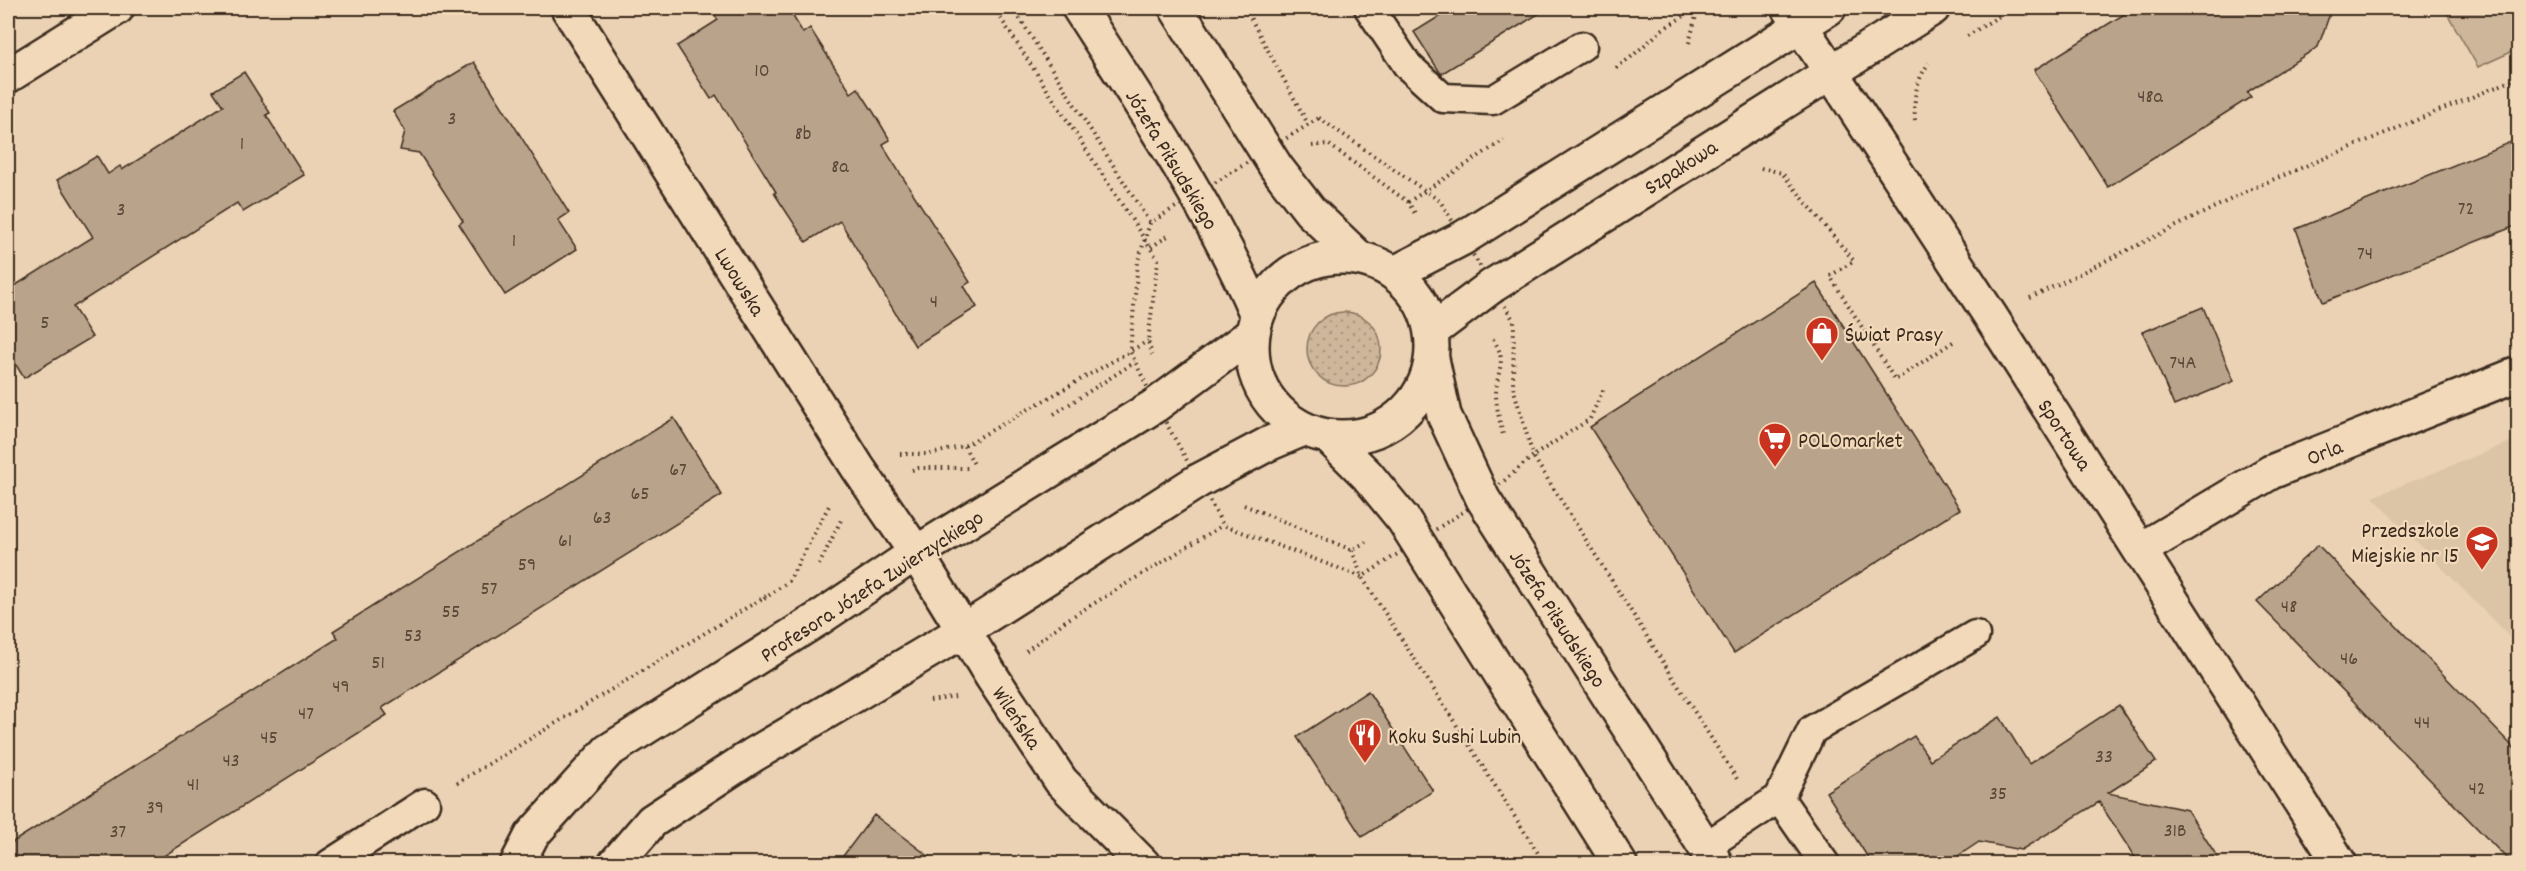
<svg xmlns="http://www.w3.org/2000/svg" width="2526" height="871" font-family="Dekko,sans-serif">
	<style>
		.built { fill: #dcc4a7 }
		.grass { fill: url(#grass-dots); stroke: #84705c; stroke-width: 1.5 }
		.green { fill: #ceb69b; stroke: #84705c; stroke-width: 1.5 }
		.building { fill: #b9a38a; stroke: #3b2a1e; stroke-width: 1.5 }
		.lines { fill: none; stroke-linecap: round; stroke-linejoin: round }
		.service-casing { stroke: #3b2a1e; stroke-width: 33 }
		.minor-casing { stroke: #3b2a1e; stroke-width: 38 }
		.tertiary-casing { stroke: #3b2a1e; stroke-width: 38 }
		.path { stroke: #3b2a1e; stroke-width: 4; stroke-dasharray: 1.5 4.5; stroke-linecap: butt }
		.service { stroke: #f2d9ba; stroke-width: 28 }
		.minor { stroke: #f2d9ba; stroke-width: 33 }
		.tertiary { stroke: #f2d9ba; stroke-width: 33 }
		.labels { text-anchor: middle; stroke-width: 4.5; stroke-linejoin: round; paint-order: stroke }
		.number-label { font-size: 20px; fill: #5a4839 }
		.street-label { font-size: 22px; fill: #3b2a1e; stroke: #f2d9ba }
		.poi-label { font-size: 22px; fill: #3b2a1e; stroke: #f2d9ba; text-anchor: start }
	</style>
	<defs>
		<pattern id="grass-dots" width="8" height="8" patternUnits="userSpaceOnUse" patternTransform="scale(1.5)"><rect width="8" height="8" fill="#ceb69b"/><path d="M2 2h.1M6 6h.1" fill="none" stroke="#a8947e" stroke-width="1.8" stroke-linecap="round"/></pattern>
	</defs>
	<rect width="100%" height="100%" fill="#ebd2b4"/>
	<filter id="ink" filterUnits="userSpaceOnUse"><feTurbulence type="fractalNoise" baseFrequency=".0167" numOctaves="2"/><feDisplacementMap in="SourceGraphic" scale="12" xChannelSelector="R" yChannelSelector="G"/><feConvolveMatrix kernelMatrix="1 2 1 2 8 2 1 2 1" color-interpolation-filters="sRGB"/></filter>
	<g filter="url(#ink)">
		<path class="built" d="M 2518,439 L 2518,646 L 2373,497 Z"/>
		<path class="grass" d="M1307 349a37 37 0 1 1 74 0a37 37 0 1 1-74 0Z"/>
		<path class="green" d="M 2444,8 L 2518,8 L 2518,49 L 2478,67 Z"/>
		<path class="building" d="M 710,8 L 788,8 L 803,33 L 810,28 L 851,93 L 858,88 L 874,113 L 890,140 L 883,144 L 889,156 L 970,282 L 964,286 L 977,307 L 915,346 L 840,221 L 806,242 L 774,193 L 776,192 L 716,95 L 711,99 L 677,46 L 718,20 Z
			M 1453,8 L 1548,8 L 1441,74 L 1414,32 Z
			M 2134,8 L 2332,8 L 2318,47 L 2247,92 L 2251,97 L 2108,187 L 2034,70 Z
			M 474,62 L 569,213 L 558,220 L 577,249 L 505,295 L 459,224 L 463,221 L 419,153 L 400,150 L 405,131 L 393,111 Z
			M 244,72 L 270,113 L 266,115 L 304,175 L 243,212 L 237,203 L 73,307 L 92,337 L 24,378 L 8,352 L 8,290 L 93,237 L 57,180 L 97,156 L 108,174 L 120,166 L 122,170 L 223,106 L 213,91 Z
			M 2518,139 L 2518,225 L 2323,302 L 2296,229 Z
			M 1816,283 L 1960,509 L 1734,653 L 1590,427 Z
			M 2203,307 L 2234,381 L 2174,406 L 2143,332 Z
			M 674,418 L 722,495 L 382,708 L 387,715 L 151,864 L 8,864 L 8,845 L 338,638 L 333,631 Z
			M 2318,545 L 2518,752 L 2518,864 L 2512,864 L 2257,602 Z
			M 1368,691 L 1433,791 L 1362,837 L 1297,737 Z
			M 2119,705 L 2156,762 L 2108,793 L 2187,810 L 2222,864 L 2139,864 L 2099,802 L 2021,850 L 1979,842 L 1946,864 L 1872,864 L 1826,792 L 1914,736 L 1930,760 L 2000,717 L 2029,764 Z
			M 874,815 L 939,864 L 837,864 Z"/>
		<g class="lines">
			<g class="service-casing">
				<path id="service" d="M 1369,8 L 1408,66 L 1443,98 L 1493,100 L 1582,46
					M 1779,798 L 1825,864
					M 1705,847 L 1779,798 L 1812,730 L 1975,635
					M 330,864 L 425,803"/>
			</g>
			<g class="minor-casing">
				<path id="minor" d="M 568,8 L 858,468 L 916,553 L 992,677 L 1061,781 L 1143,864
					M 1789,8 L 1991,317 L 2340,864
					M 8,76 L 117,8
					M 1395,273 L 1463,238 L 1829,8
					M 1432,331 L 1492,286 L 1933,8
					M 2140,550 L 2271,472 L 2518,374
					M 517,864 L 532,835 L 608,751 L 818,619 L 916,553 L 1156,405 L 1252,334
					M 615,864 L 652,821 L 753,755 L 963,631 L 1198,481 L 1268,444 L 1303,429"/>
			</g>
			<g class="tertiary-casing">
				<path id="tertiary" d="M 1079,8 C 1143,108 1210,205 1257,315
					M 1176,8 L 1276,167 L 1310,211 L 1358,257
					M1252 347a90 90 0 1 1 180 0a90 90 0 1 1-180 0Z
					M 1432,359 L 1444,415 L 1483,499 L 1716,864
					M 1329,437 L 1367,475 L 1403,519 L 1620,864"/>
			</g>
			<path class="path" d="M 994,8 L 1158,260 L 1148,341 L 1152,355
				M 1013,8 L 1150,223
				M 1245,8 L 1308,124
				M 1967,36 L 2012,8
				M 1689,43 L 1698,8
				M 1616,68 L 1630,58 L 1663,29 L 1697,8
				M 1319,118 L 1440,201 L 1514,321 L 1513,387 L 1533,456 L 1483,499 L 1362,577 L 1223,525 L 1156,405 L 1130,351 L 1138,261 L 1150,223 Z
				M 1915,120 C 1913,99 1916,80 1929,63
				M 1312,146 L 1328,144 L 1408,202 L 1416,215
				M 1761,168 L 1782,173 L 1854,261 L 1830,276 L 1895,380 L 1956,340
				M 1408,202 L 1504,140
				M 1151,247 L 1171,234
				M 2030,298 L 2260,185 L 2518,78
				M 1493,339 C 1508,362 1497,368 1496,393 C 1496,407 1500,422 1503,435
				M 1603,390 L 1590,419 L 1533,456 L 1737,779
				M 1054,414 L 1135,362
				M 964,446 L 975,466
				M 900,454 L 931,454 L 964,446 L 1148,341
				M 912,470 L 919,468 L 970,468
				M 1244,505 L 1352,550 L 1366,542
				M 1352,550 L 1362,577 L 1545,864
				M 819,565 L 842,518
				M 764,599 L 789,581 L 830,504
				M 1026,651 L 1065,621 L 1223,525
				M 930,701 L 955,697
				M 457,783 L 766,596"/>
			<use href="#service" class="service"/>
			<use href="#minor" class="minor"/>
			<use href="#tertiary" class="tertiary"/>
		</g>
	</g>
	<defs>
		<g id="shop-pin" transform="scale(1.725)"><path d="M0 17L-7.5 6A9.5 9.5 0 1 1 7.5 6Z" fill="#c8321e" stroke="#f2d9ba"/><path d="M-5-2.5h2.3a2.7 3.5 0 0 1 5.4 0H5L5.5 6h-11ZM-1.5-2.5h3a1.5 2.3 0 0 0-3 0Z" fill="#fff"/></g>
		<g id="supermarket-pin" transform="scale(1.725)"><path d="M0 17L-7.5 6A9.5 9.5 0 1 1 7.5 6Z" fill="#c8321e" stroke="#f2d9ba"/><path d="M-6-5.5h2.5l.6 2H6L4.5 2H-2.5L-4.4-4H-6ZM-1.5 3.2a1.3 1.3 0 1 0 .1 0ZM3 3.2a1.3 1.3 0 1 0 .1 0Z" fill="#fff"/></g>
		<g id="school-pin" transform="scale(1.725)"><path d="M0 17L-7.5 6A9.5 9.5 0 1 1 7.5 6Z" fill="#c8321e" stroke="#f2d9ba"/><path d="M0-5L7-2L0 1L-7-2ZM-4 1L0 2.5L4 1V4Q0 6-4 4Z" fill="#fff"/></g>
		<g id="restaurant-pin" transform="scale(1.725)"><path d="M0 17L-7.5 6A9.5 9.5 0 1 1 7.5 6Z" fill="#c8321e" stroke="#f2d9ba"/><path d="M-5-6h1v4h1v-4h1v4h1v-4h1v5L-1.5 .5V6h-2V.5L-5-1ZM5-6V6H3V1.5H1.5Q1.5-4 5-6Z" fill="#fff"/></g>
	</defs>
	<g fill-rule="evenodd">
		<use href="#shop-pin" x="1822" y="333"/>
		<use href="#supermarket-pin" x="1775" y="439"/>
		<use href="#school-pin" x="2482" y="542"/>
		<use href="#restaurant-pin" x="1365" y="735"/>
	</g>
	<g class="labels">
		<g class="number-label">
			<text x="762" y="76">10</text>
			<text x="2150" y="102">48a</text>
			<text x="452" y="124">3</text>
			<text x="803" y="139">8b</text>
			<text x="242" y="149">1</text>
			<text x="840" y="172">8a</text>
			<text x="2466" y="214">72</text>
			<text x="121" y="215">3</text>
			<text x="514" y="246">1</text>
			<text x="2365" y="259">74</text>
			<text x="934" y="307">4</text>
			<text x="45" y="328">5</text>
			<text x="2183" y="368">74A</text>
			<text x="678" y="475">67</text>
			<text x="640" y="499">65</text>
			<text x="602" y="523">63</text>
			<text x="565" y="546">61</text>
			<text x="527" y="570">59</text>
			<text x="489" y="594">57</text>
			<text x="2289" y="612">48</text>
			<text x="451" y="617">55</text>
			<text x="413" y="641">53</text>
			<text x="2349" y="664">46</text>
			<text x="378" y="668">51</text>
			<text x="341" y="692">49</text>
			<text x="306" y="719">47</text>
			<text x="2422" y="728">44</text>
			<text x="269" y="743">45</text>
			<text x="2104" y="762">33</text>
			<text x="231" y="766">43</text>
			<text x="193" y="790">41</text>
			<text x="2477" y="794">42</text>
			<text x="1998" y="799">35</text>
			<text x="155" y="813">39</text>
			<text x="2175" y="836">31B</text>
			<text x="118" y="837">37</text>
		</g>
		<g class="street-label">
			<text transform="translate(1173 159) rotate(59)" y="8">Józefa Piłsudskiego</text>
			<text transform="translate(1680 166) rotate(-33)" y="8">Szpakowa</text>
			<text transform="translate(741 281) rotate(58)" y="8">Lwowska</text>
			<text transform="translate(2066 434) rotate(57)" y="8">Sportowa</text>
			<text transform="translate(2324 451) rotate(-22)" y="8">Orla</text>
			<text transform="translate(871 585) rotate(-33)" y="8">Profesora Józefa Zwierzyckiego</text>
			<text transform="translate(1559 618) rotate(57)" y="8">Józefa Piłsudskiego</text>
			<text transform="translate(1018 717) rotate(56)" y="8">Wileńska</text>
		</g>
		<g class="poi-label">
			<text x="1845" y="341">Świat Prasy</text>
			<text x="1798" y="447">POLOmarket</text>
			<text x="2459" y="537" text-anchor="end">Przedszkole<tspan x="2459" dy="25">Miejskie nr 15</tspan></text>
			<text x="1388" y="743">Koku Sushi Lubin</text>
		</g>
	</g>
	<rect width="2526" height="871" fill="none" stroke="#f2d9ba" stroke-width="30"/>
	<rect x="15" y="15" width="2496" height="841" fill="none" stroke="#3b2a1e" stroke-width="2" filter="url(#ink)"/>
</svg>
